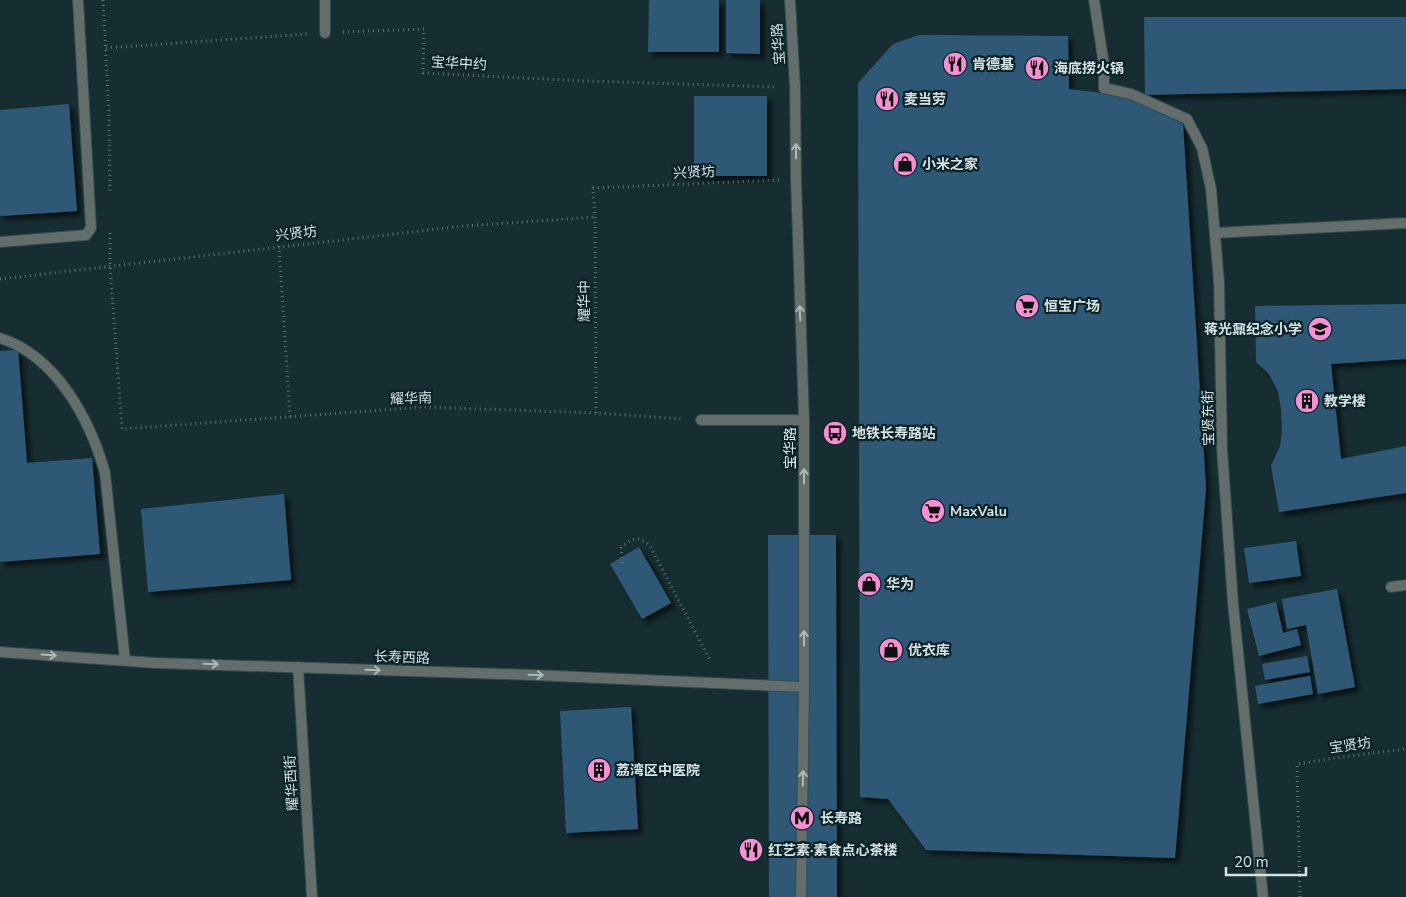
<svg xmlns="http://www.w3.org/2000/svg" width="1406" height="897" font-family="'Nunito Sans','Noto Sans SC',sans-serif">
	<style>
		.building { fill: #2e5976; filter: url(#shadow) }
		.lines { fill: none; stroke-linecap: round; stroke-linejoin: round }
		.service-casing { stroke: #354a4f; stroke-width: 12 }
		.minor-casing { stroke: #354a4f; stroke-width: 12 }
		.tertiary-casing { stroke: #354a4f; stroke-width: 12 }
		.path { stroke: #5e7276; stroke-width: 3; stroke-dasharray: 1 4; stroke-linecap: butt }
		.service { stroke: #626d6c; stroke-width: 10 }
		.minor { stroke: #626d6c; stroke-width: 10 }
		.tertiary { stroke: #626d6c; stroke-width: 10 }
		.oneway { stroke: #adbabb }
		.labels { text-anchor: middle; stroke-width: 4.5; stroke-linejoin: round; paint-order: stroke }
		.street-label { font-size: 14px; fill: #d5e3e6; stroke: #0c2328 }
		.poi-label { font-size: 14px; font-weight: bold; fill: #d5e3e6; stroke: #0c2328; text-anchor: start }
	</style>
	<defs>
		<filter id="shadow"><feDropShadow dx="4.5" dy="4.5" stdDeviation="2.5" flood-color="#0009"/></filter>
	</defs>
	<rect width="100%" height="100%" fill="#162d32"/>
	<path class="building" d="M 649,0 L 719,0 L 719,52 L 648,52 Z
		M 726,0 L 760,0 L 760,54 L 726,53 Z
		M 1144,17 L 1406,17 L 1406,89 L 1145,95 Z
		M 919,35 L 1068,36 L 1069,89 L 1128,96 L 1183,124 L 1206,488 L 1175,858 L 926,850 L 888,799 L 860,797 L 858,83 L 893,44 Z
		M 694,96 L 767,96 L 767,176 L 694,176 Z
		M 69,104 L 77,211 L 0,216 L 0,110 Z
		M 1406,304 L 1406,359 L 1331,364 L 1341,459 L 1406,446 L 1406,493 L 1279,512 L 1271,466 L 1280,446 L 1282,431 L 1281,409 L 1278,392 L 1269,374 L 1256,362 L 1255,306 Z
		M 18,350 L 27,463 L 92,458 L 100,554 L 0,562 L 0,351 Z
		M 284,494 L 291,580 L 148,592 L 141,509 Z
		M 768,535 L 836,535 L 837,897 L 769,897 Z
		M 1296,541 L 1301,576 L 1249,583 L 1244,548 Z
		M 639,547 L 671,603 L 642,619 L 610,564 Z
		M 1337,589 L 1355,687 L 1318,694 L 1306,625 L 1287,629 L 1282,599 Z
		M 1276,602 L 1283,633 L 1297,629 L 1301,645 L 1259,656 L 1247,609 Z
		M 1307,656 L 1310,672 L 1265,680 L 1262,664 Z
		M 1310,676 L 1313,694 L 1258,704 L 1255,686 Z
		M 631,707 L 638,829 L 566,833 L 560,711 Z"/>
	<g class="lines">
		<g class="service-casing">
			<path id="service" d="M 325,0 L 325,33
				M 1215,233 L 1406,223
				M 0,242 L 86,235 L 91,228 L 78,0
				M 0,338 C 56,356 90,419 105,473 L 125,660
				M 701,420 L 804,420
				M 1391,587 L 1406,585
				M 298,667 L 312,897"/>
		</g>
		<g class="minor-casing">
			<path id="minor" d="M 1094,0 L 1104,65 L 1104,88 L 1131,94 L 1187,119 L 1202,148 L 1211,189 L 1219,282 L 1222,449 L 1233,603 L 1263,897"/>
		</g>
		<g class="tertiary-casing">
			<path id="tertiary" d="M 790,0 L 795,87 L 796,179 L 804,420 L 804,687 L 801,897
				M 0,652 L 156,663 L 533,675 L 804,687"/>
		</g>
		<path class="path" d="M 103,0 L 109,114 L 110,194
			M 343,32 L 424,29 L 423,73 L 586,81 L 777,87
			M 106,48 L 307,34
			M 110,233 L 110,265 L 122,429 L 424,407 L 596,413 L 683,419
			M 279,246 L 290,417
			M 0,279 L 464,226 L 595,217
			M 596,413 L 595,217 L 593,188 L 779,180
			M 623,563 L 621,548 C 632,538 638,535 650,546 L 710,660
			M 1300,897 L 1297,764 L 1342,757 L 1406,749"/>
		<use href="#service" class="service"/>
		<use href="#minor" class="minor"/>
		<use href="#tertiary" class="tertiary"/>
	</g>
	<defs><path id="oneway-shaft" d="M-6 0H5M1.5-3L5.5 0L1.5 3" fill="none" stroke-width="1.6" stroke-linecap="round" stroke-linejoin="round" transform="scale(1.25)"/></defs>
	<g class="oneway">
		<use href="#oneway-shaft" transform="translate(796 151) rotate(-90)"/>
		<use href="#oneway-shaft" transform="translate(800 313) rotate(-92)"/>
		<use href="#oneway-shaft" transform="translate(804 476) rotate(-90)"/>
		<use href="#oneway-shaft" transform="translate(804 638) rotate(-90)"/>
		<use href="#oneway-shaft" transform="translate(49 655) rotate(4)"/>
		<use href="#oneway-shaft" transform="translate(211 664) rotate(2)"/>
		<use href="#oneway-shaft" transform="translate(373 670) rotate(2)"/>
		<use href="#oneway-shaft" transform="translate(536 675) rotate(2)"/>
		<use href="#oneway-shaft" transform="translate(803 778) rotate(-89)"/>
	</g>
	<defs>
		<g id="restaurant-disc" transform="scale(1.25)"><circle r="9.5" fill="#f591d2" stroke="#0c2328"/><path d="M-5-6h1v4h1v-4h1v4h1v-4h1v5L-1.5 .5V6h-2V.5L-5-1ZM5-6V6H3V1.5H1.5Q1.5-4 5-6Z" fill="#111"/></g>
		<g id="shop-disc" transform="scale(1.25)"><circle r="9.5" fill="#f591d2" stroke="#0c2328"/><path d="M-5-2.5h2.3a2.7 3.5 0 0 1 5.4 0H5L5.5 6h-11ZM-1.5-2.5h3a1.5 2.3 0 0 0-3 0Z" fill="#111"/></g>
		<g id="supermarket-disc" transform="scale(1.25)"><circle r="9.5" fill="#f591d2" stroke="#0c2328"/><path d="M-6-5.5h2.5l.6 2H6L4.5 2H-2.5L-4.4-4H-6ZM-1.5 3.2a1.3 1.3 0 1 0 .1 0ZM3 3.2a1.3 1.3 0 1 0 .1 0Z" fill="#111"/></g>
		<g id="school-disc" transform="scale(1.25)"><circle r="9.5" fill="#f591d2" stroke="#0c2328"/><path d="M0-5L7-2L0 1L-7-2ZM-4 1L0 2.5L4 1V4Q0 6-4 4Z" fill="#111"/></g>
		<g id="building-disc" transform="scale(1.25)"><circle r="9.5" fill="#f591d2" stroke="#0c2328"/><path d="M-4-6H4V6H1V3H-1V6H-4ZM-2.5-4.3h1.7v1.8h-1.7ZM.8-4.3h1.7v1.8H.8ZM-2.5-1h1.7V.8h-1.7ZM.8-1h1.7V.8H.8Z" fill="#111"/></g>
		<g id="bus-disc" transform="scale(1.25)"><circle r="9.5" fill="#f591d2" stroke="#0c2328"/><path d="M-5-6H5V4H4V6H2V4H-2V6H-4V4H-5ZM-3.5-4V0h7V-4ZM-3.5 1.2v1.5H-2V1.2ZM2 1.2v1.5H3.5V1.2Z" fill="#111"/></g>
		<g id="metro-disc" transform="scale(1.25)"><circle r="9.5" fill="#f591d2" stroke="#0c2328"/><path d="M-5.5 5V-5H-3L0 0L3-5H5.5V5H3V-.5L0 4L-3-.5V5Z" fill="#111"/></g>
	</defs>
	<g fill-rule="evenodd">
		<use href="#restaurant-disc" x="955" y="64"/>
		<use href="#restaurant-disc" x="1037" y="68"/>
		<use href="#restaurant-disc" x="887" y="99"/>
		<use href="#shop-disc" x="905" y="164"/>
		<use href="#supermarket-disc" x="1027" y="306"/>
		<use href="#school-disc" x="1320" y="329"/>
		<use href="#building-disc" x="1307" y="401"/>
		<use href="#bus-disc" x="835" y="433"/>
		<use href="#supermarket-disc" x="933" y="511"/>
		<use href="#shop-disc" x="869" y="584"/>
		<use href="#shop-disc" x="891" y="650"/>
		<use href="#building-disc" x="599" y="770"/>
		<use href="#metro-disc" x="802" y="818"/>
		<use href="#restaurant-disc" x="751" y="850"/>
	</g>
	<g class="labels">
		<g class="street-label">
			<text transform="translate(778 44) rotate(-94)" y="5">宝华路</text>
			<text transform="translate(459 63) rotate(3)" y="5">宝华中约</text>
			<text transform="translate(694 172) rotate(-3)" y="5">兴贤坊</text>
			<text transform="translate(296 233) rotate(-6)" y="5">兴贤坊</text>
			<text transform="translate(584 301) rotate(-90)" y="5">耀华中</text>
			<text transform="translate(411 398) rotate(-2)" y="5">耀华南</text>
			<text transform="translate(1208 418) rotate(-91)" y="5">宝贤东街</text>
			<text transform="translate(790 448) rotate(-90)" y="5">宝华路</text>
			<text transform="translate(402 657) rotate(2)" y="5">长寿西路</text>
			<text transform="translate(1350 745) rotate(-8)" y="5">宝贤坊</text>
			<text transform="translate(291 783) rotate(-93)" y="5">耀华西街</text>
		</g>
		<g class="poi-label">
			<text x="972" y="69">肯德基</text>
			<text x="1054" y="73">海底捞火锅</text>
			<text x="904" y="104">麦当劳</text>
			<text x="922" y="169">小米之家</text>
			<text x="1044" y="311">恒宝广场</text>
			<text x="1302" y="334" text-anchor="end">蒋光鼐纪念小学</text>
			<text x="1324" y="406">教学楼</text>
			<text x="852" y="438">地铁长寿路站</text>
			<text x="950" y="516">MaxValu</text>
			<text x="886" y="589">华为</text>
			<text x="908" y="655">优衣库</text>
			<text x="616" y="775">荔湾区中医院</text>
			<text x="820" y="823">长寿路</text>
			<text x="768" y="855">红艺素·素食点心茶楼</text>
		</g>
	</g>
	<path d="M1226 867v8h80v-8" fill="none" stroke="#d5e3e6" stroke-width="2.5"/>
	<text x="1234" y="867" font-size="15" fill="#d5e3e6" stroke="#0c2328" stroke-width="4" paint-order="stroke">20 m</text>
</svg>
